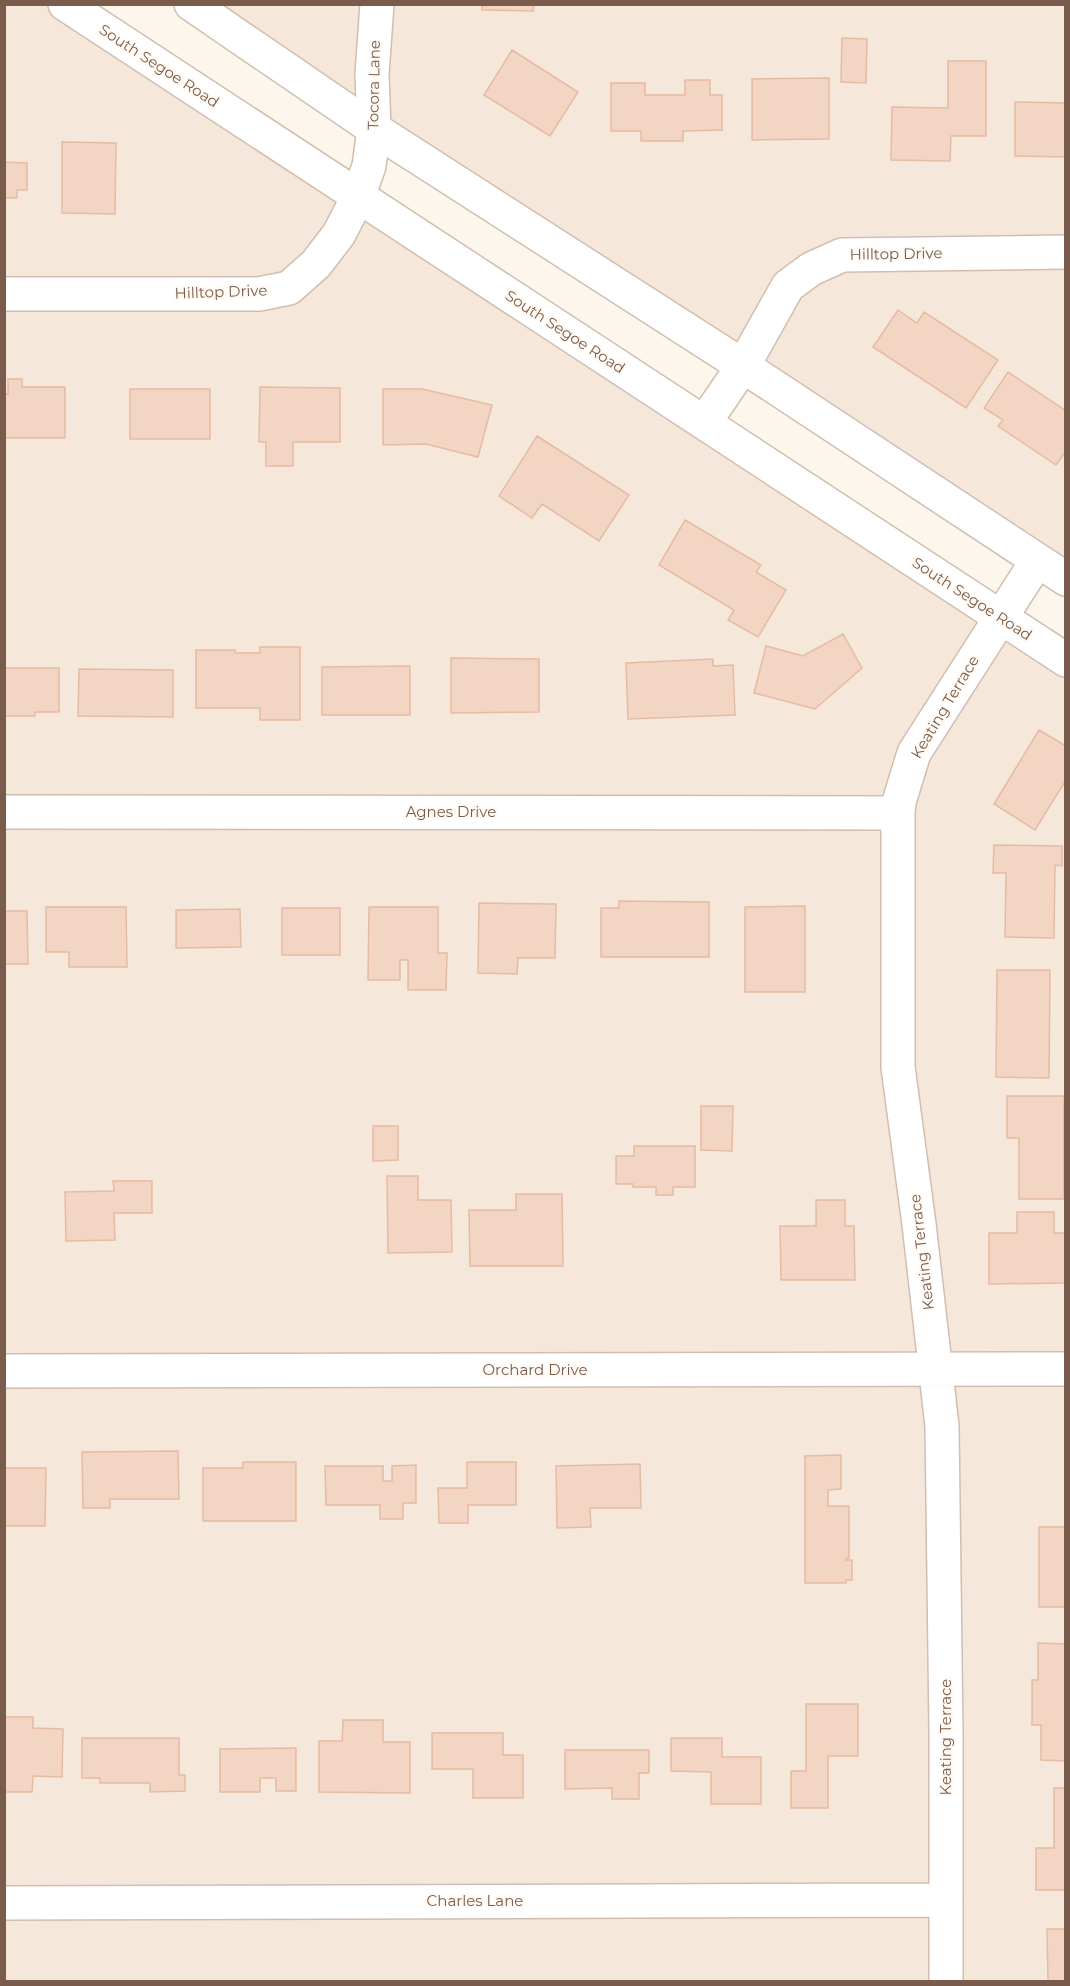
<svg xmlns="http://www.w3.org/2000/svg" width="1070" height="1986" font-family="Montserrat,sans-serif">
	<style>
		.residential { fill: #f5e8da }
		.building { fill: #f3d5c3; stroke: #e6bba3; stroke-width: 1.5 }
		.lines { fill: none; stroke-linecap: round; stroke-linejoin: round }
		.minor-casing { stroke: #d1beb0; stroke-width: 36 }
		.minor { stroke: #fff; stroke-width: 33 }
		.labels { text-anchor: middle; stroke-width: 4.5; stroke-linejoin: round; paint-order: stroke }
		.street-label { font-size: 15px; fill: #7a5c4d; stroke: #fffaf3 }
	</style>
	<rect width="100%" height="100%" fill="#fdf6ec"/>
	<path class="residential" d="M 65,4 L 1065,660 L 1066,1981 L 5,1982 L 4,5 Z
		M 191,5 L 1065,5 L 1065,579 Z"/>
	<path class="building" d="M 482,4 L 534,4 L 533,11 L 482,10 Z
		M 842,38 L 867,39 L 866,83 L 841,82 Z
		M 512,50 L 578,92 L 550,136 L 484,95 Z
		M 948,61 L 986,61 L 986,136 L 951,136 L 950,161 L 891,160 L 892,107 L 948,108 Z
		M 829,78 L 829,139 L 752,140 L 752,79 Z
		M 685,80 L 710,80 L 710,95 L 722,95 L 722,130 L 683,131 L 683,141 L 641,141 L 641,131 L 611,131 L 611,83 L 645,83 L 645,95 L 685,95 Z
		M 1015,102 L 1066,103 L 1066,157 L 1015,156 Z
		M 62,142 L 116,143 L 115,214 L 62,213 Z
		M 4,162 L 27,163 L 27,190 L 17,190 L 17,198 L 4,198 Z
		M 898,310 L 917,323 L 924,312 L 998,360 L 966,408 L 873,347 Z
		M 1008,372 L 1066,411 L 1066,451 L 1056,465 L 998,426 L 1003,420 L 984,408 Z
		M 8,379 L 22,379 L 22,387 L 65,387 L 65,438 L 4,438 L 4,394 L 8,394 Z
		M 260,387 L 340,388 L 340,442 L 293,442 L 293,466 L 266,466 L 266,442 L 259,442 Z
		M 130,389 L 210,389 L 210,439 L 130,439 Z
		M 383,389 L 422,389 L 492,405 L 478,457 L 426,444 L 383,445 Z
		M 537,436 L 629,495 L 599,541 L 542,504 L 532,518 L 499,496 Z
		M 685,520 L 761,565 L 756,572 L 786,590 L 758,637 L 728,620 L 734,610 L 659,565 Z
		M 843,634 L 862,668 L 815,709 L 754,693 L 766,646 L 803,656 Z
		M 260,647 L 300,647 L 300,720 L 260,720 L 260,708 L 196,708 L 196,650 L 235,650 L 235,653 L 260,653 Z
		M 451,658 L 539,659 L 539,712 L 451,713 Z
		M 713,659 L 713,666 L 733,665 L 735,715 L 628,719 L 626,663 Z
		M 410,666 L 410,715 L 322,715 L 322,667 Z
		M 4,668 L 59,668 L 59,712 L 35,712 L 35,716 L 4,716 Z
		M 79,669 L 173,670 L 173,717 L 78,716 Z
		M 1039,730 L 1066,746 L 1066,780 L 1035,830 L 994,804 Z
		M 994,845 L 1062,846 L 1062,866 L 1055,865 L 1054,938 L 1005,937 L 1006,873 L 993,873 Z
		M 619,901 L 709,902 L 709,957 L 601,957 L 601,908 L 619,908 Z
		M 479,903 L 556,904 L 555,958 L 518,958 L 517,974 L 478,973 Z
		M 805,906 L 805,992 L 745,992 L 745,907 Z
		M 46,907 L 126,907 L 127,967 L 69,967 L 69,952 L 46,952 Z
		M 369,907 L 438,907 L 438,953 L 447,953 L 446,990 L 408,990 L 408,960 L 400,960 L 400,980 L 368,980 Z
		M 282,908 L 340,908 L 340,955 L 282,955 Z
		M 240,909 L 241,947 L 176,948 L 176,910 Z
		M 4,911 L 27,911 L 28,964 L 4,964 Z
		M 997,970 L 1050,970 L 1049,1078 L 996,1077 Z
		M 1007,1096 L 1064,1096 L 1064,1199 L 1019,1199 L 1019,1138 L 1007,1138 Z
		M 701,1106 L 733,1106 L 732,1151 L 701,1150 Z
		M 373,1126 L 398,1126 L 398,1160 L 373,1161 Z
		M 634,1146 L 695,1146 L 695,1187 L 673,1187 L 673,1195 L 656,1195 L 656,1187 L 633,1187 L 633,1184 L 616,1184 L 616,1156 L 634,1156 Z
		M 387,1176 L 418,1176 L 418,1200 L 451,1200 L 452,1252 L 388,1253 Z
		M 113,1181 L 152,1181 L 152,1213 L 114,1213 L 115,1240 L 66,1241 L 65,1192 L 114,1191 Z
		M 516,1194 L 562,1194 L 563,1266 L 470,1266 L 469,1210 L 516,1210 Z
		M 816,1200 L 845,1200 L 845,1226 L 854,1226 L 855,1280 L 781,1280 L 780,1226 L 816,1226 Z
		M 1017,1212 L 1054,1212 L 1054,1233 L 1066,1233 L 1066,1283 L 989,1284 L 989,1233 L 1017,1233 Z
		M 178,1451 L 179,1499 L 110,1499 L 110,1508 L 83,1508 L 82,1452 Z
		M 841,1455 L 841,1489 L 828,1490 L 828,1506 L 849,1506 L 849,1558 L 846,1558 L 846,1560 L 852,1560 L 852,1580 L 846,1580 L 846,1583 L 805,1583 L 805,1456 Z
		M 243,1462 L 296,1462 L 296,1521 L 203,1521 L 203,1468 L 243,1468 Z
		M 467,1462 L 516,1462 L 516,1505 L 468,1505 L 468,1523 L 439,1523 L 438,1488 L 467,1488 Z
		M 640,1464 L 641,1508 L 590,1508 L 591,1527 L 557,1528 L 556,1466 Z
		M 416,1465 L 416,1503 L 403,1503 L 403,1519 L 380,1519 L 380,1505 L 326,1505 L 325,1466 L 383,1466 L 383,1481 L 392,1481 L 392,1466 Z
		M 4,1468 L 46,1468 L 45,1526 L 4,1526 Z
		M 1039,1527 L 1066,1527 L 1066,1607 L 1039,1607 Z
		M 1038,1643 L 1066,1644 L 1066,1761 L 1041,1760 L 1041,1725 L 1032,1725 L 1032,1680 L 1038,1680 Z
		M 806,1704 L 858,1704 L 858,1756 L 828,1756 L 828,1808 L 791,1808 L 791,1771 L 806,1771 Z
		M 5,1717 L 33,1717 L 33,1728 L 63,1729 L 62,1777 L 33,1776 L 32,1792 L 4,1792 Z
		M 343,1720 L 383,1720 L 383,1742 L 410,1742 L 410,1793 L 319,1792 L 319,1741 L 342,1741 Z
		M 432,1733 L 503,1733 L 503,1755 L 523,1755 L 523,1798 L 473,1798 L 473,1769 L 432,1769 Z
		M 82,1738 L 179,1738 L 179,1775 L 185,1775 L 185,1791 L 150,1792 L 150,1783 L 100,1783 L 100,1778 L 82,1778 Z
		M 671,1738 L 722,1738 L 722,1757 L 761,1757 L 761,1804 L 711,1804 L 711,1772 L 671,1771 Z
		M 296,1748 L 296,1791 L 276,1791 L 276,1778 L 260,1778 L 260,1792 L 220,1792 L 220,1749 Z
		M 565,1750 L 649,1750 L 649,1773 L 639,1773 L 639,1799 L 612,1799 L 612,1788 L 565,1789 Z
		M 1054,1788 L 1066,1788 L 1066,1890 L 1036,1890 L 1036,1848 L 1054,1848 Z
		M 1047,1929 L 1066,1929 L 1066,1982 L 1048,1982 Z"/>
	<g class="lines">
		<g class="minor-casing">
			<path id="minor" d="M 65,4 L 1066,660
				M 191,4 L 374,129 L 743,366 L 1066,579
				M 4,294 L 259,294 L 289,288 L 316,264 L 339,234 L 358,197 L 369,166 L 374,129 L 372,74 L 377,4
				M 704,423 L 743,366 L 788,286 L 811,269 L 842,255 L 1066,252
				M 4,812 L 898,813
				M 4,1371 L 1066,1369
				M 4,1903 L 946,1900
				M 946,1982 L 946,1731 L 942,1426 L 919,1224 L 898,1067 L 898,813 L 899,802 L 914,753 L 1037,561"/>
		</g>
		<use href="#minor" class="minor"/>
	</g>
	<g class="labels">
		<g class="street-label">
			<text transform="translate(159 66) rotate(33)" y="5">South Segoe Road</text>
			<text transform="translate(374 85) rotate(-89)" y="5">Tocora Lane</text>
			<text transform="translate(896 254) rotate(-1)" y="5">Hilltop Drive</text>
			<text transform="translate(221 292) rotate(-2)" y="5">Hilltop Drive</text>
			<text transform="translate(565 332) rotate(33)" y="5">South Segoe Road</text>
			<text transform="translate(972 599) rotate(33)" y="5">South Segoe Road</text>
			<text transform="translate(945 707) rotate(-59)" y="5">Keating Terrace</text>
			<text x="451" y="817">Agnes Drive</text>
			<text transform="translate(922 1252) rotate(-97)" y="5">Keating Terrace</text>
			<text x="535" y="1375">Orchard Drive</text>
			<text transform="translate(946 1737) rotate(-90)" y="5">Keating Terrace</text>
			<text x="475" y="1906">Charles Lane</text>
		</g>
	</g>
	<rect width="1070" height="1986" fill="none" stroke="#7a5c4d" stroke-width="12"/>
</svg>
